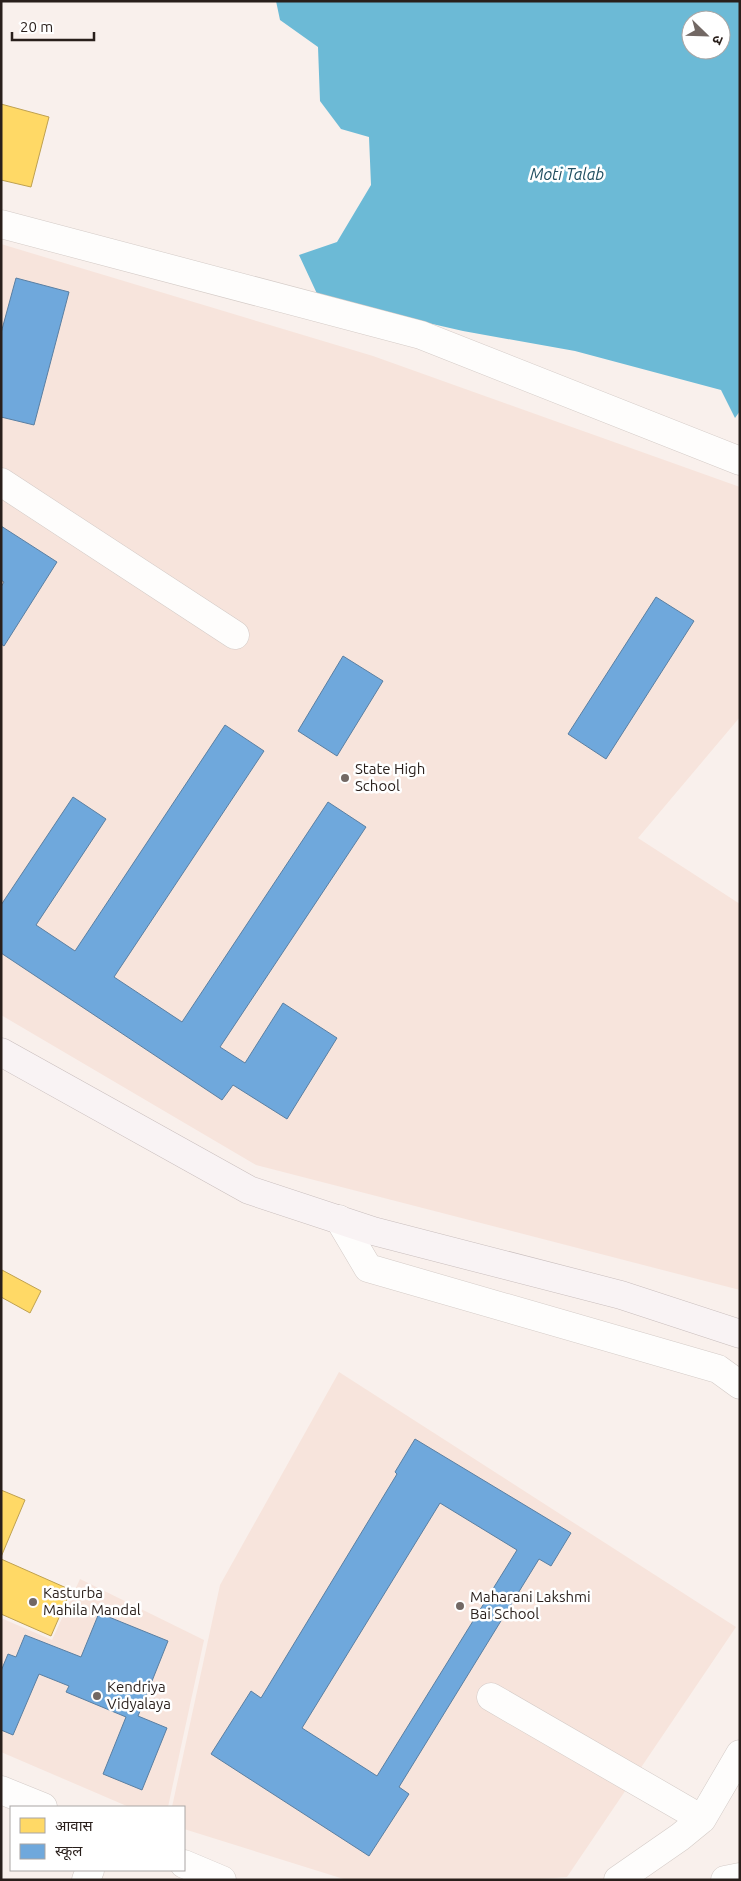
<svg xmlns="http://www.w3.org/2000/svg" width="741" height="1881" font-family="Ubuntu,'Noto Sans Devanagari',sans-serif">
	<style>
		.built { fill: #f7e4dc }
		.water { fill: #6cbad6; fill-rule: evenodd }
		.homes { fill: #ffd966; stroke: #bfa150 }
		.schools { fill: #6fa8dc; stroke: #5a7fa2; fill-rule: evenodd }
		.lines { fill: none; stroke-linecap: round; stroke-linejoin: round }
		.minor-casing { stroke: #d4cbc7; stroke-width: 29 }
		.major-casing { stroke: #c9bebd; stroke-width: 29 }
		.minor { stroke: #fefdfc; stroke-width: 28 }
		.major { stroke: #f9f3f4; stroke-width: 28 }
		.poi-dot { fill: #726864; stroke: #fff; stroke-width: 2 }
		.labels { text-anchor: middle; stroke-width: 5; stroke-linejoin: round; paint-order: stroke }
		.poi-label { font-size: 15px; fill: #291f1b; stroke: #fff; text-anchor: start }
		.water-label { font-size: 16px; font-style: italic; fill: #214f61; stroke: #fff }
	</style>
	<rect width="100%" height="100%" fill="#f9f0ec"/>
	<path class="built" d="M 1,244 L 373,356 L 740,487 L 740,717 L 638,838 L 740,904 L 740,1290 L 256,1165 L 1,1015 Z
		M 339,1372 L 736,1627 L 567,1877 L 527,1880 L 347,1880 L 184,1829 L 184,1807 L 172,1807 L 220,1585 Z
		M 80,1579 L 204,1640 L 168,1807 L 129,1807 L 1,1752 L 1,1618 L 52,1640 Z"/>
	<path class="water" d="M 276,1 L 740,1 L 740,411 L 735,418 L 721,390 L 575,351 L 463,331 L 319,298 L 299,255 L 337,242 L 371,185 L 369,137 L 341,129 L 320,101 L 318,47 L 280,20 ZM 691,20 L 721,20 L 721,50 L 691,50 Z"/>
	<path class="homes" d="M 1,104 L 49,117 L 31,187 L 1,180 Z
		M 2,1270 L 41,1291 L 30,1313 L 1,1297 Z
		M 1,1490 L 25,1500 L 1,1557 Z
		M 1,1559 L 71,1590 L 51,1636 L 1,1614 Z"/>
	<path class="schools" d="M 16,278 L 69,292 L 34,425 L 1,417 L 1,333 Z
		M 1,526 L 57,562 L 4,646 L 1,644 L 1,587 L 4,582 L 1,580 Z
		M 656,597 L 694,621 L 606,759 L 568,734 Z
		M 343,656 L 383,681 L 337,756 L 298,731 Z
		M 225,725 L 264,751 L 114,977 L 182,1022 L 328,802 L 366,827 L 220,1047 L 245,1063 L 283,1003 L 337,1038 L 287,1119 L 233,1085 L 222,1100 L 1,953 L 1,905 L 73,797 L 106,819 L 36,925 L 75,951 Z
		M 415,1439 L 571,1533 L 551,1566 L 539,1559 L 399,1787 L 409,1794 L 369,1856 L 211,1754 L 251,1691 L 261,1698 L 397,1474 L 395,1472 ZM 440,1503 L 517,1550 L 377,1776 L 302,1728 Z
		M 99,1613 L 168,1641 L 138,1716 L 167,1728 L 142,1790 L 103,1774 L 126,1717 L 66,1692 L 69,1686 L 39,1674 L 13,1735 L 1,1730 L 1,1671 L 8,1654 L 16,1657 L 25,1635 L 81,1657 Z"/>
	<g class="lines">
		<g class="minor-casing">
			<path id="minor" d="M 1,224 L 421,335 L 740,461
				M 1,482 L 235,635
				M 339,1219 L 368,1268 L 718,1369 L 740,1385
				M 491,1697 L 702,1819
				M 1,1790 L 43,1807
				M 184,1864 L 222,1880
				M 86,1880 L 90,1870
				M 618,1880 L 680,1837 L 702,1819 L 740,1754
				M 725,1880 L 740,1877"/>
		</g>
		<g class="major-casing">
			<path id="major" d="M 1,1052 L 249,1190 L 373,1231 L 621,1295 L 740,1334"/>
		</g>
		<use href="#minor" class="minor"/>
		<use href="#major" class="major"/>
	</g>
	<g class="poi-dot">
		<circle cx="345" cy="778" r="5"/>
		<circle cx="33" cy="1602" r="5"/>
		<circle cx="460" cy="1606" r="5"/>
		<circle cx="97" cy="1696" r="5"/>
	</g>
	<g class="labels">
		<g class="poi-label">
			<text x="355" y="774">State High<tspan x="355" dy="17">School</tspan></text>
			<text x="43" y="1598">Kasturba<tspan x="43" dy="17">Mahila Mandal</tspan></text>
			<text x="470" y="1602">Maharani Lakshmi<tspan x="470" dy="17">Bai School</tspan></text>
			<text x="107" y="1692">Kendriya<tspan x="107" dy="17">Vidyalaya</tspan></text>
		</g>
		<g class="water-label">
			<text x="567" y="180">Moti Talab</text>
		</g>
	</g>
	<rect width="741" height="1881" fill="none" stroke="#291f1b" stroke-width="5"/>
	<rect x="10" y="1806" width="175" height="65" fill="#ffffff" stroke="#a9a5a4"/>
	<rect x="20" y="1818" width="25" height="15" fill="#ffd966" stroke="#a9a5a4"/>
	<text x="55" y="1831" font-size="15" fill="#291f1b">आवास</text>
	<rect x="20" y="1844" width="25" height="15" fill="#6fa8dc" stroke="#a9a5a4"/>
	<text x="55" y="1856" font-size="15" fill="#291f1b">स्कूल</text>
	<g transform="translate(706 35) rotate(113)"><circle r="24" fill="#ffffff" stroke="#a9a5a4"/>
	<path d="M0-4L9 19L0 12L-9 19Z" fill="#726864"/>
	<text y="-8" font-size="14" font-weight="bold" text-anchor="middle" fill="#291f1b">उ</text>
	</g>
	<path d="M12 32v8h82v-8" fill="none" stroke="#291f1b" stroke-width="2.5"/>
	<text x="20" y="32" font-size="15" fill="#291f1b" stroke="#ffffff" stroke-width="4" paint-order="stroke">20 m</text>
</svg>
